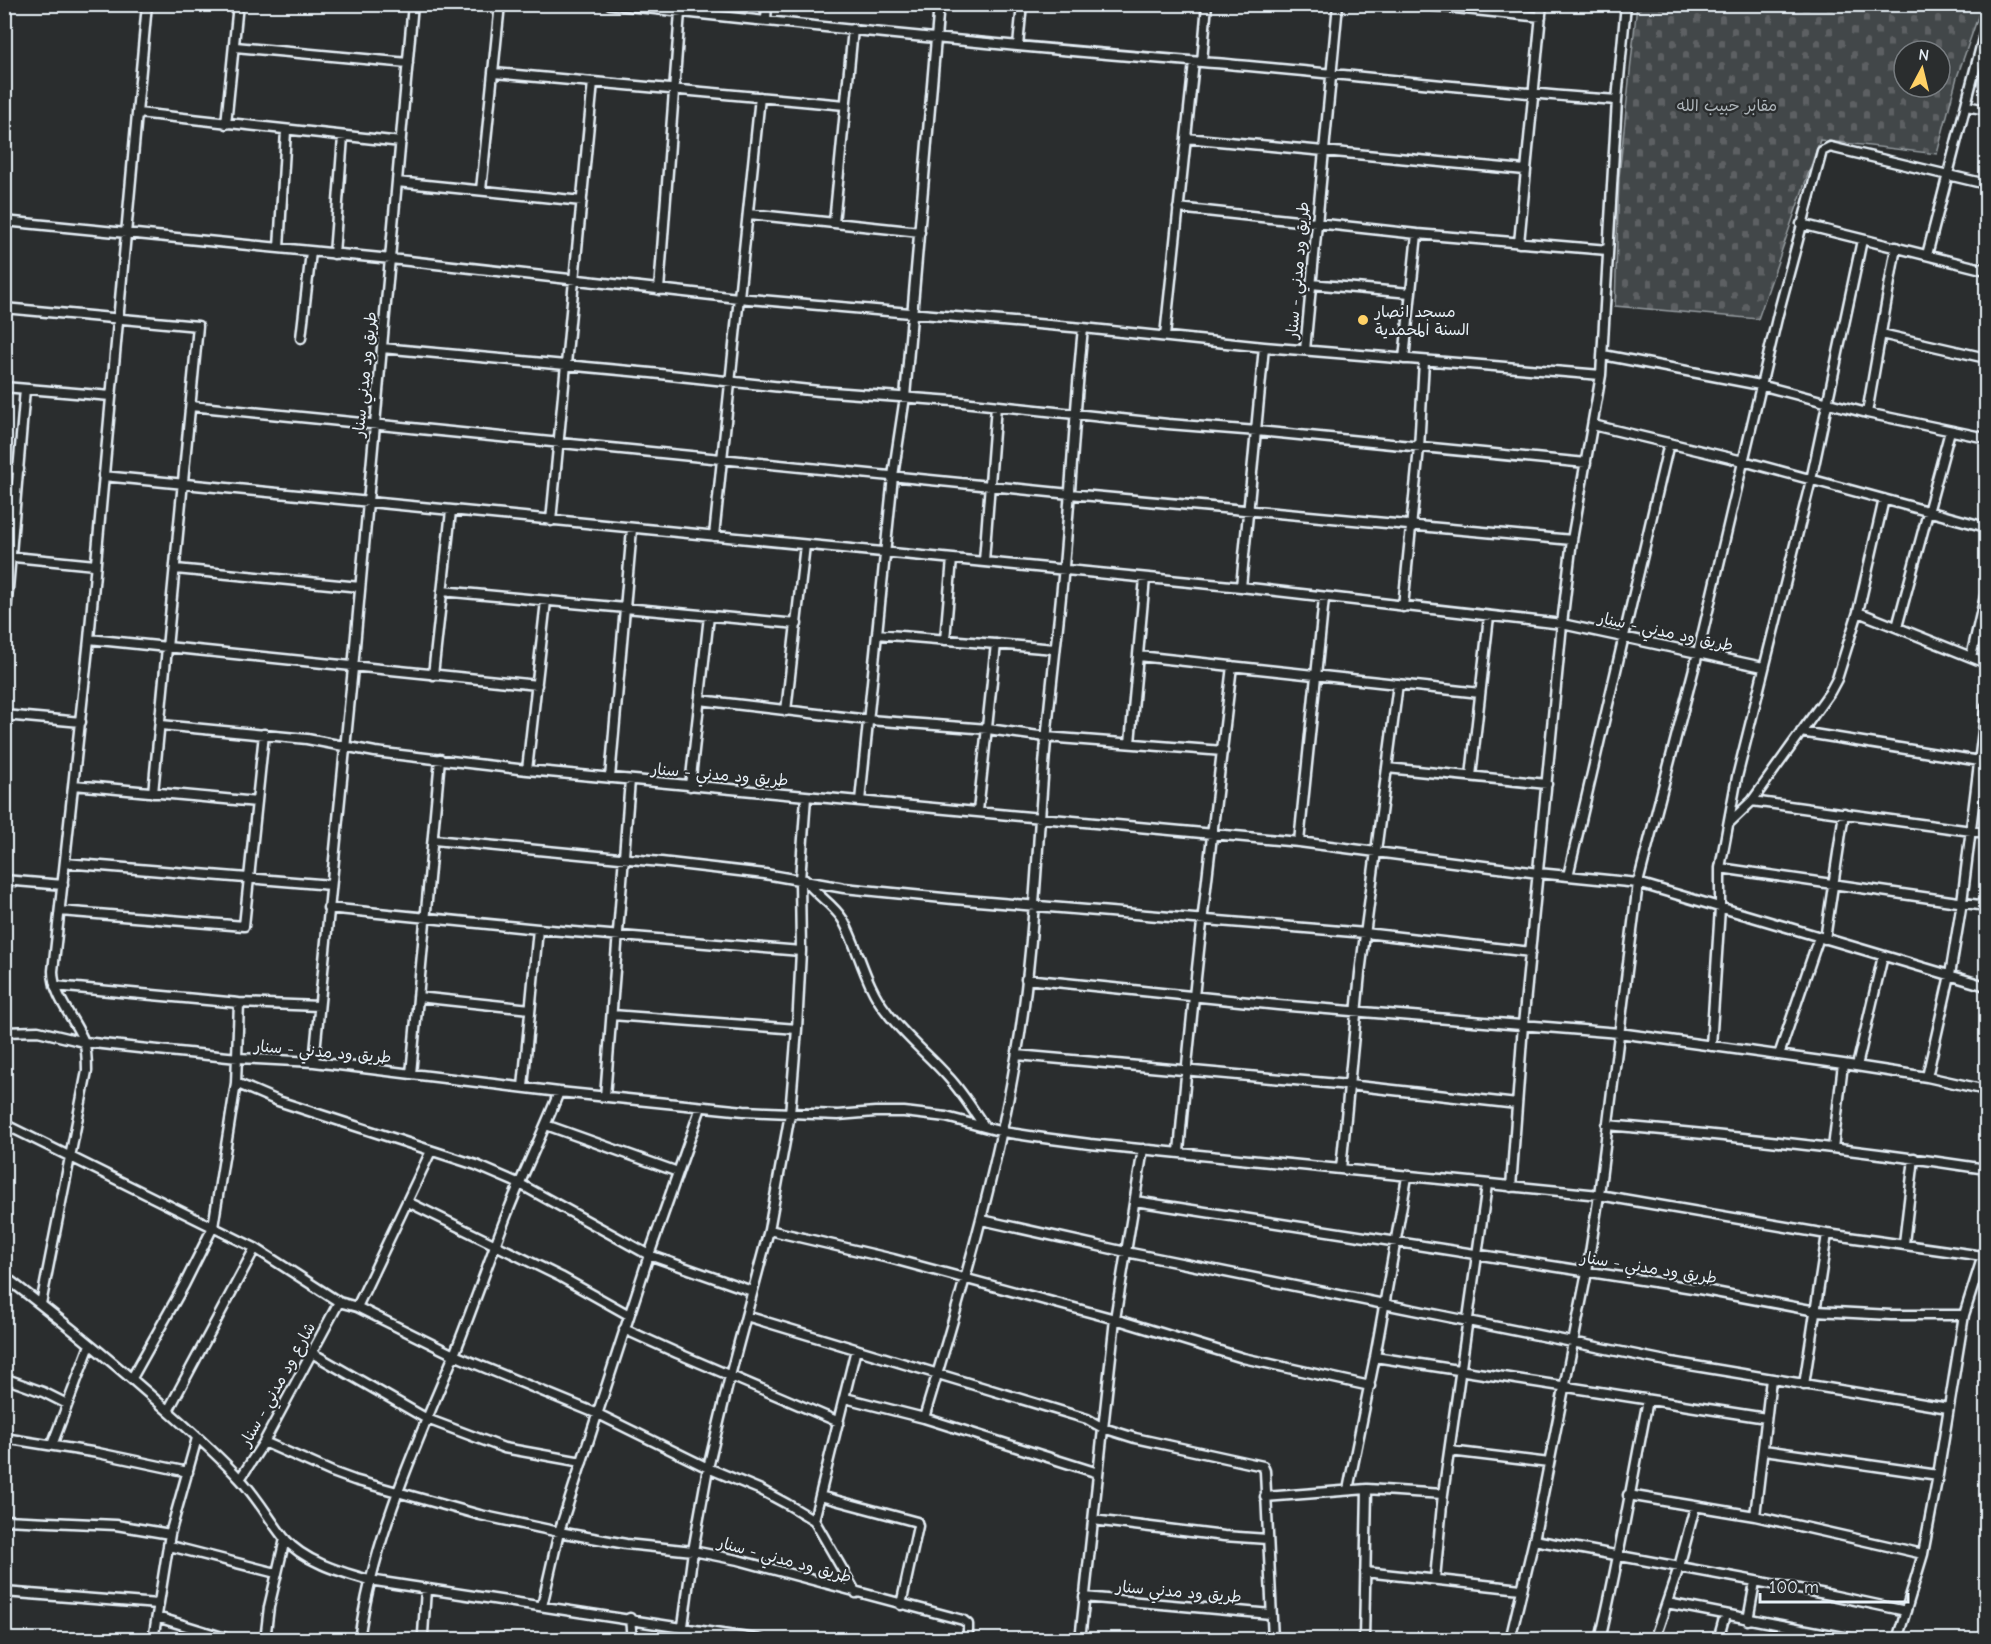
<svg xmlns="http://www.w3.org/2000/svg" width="1991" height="1644" font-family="'Comic Neue','Playpen Sans Arabic',sans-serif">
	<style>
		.cemetery { fill: url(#cemetery-stones); stroke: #959ca0; stroke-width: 1.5; fill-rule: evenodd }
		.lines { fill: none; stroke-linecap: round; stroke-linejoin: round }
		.street-casing { stroke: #e8f1f8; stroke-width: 13 }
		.street { stroke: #2a2d2e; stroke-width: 8 }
		.poi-dot { fill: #ffd166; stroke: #2a2d2e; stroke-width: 2 }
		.labels { text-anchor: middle; stroke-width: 4.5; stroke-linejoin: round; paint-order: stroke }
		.park-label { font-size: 16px; fill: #aeb5ba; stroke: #2a2d2e }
		.street-label { font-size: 16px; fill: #e8f1f8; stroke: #2a2d2e }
		.poi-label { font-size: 16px; fill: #e8f1f8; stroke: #2a2d2e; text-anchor: start }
	</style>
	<defs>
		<pattern id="cemetery-stones" width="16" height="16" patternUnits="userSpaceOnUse" patternTransform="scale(1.5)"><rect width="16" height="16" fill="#424648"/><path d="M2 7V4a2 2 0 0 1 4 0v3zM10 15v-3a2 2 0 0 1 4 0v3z" fill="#5d6163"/></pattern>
	</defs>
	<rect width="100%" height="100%" fill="#2a2d2e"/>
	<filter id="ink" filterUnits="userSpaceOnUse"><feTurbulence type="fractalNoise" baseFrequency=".0167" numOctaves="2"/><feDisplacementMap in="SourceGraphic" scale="12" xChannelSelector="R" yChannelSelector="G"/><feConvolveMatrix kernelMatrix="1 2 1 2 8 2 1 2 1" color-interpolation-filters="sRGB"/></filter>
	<g filter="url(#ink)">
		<path class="cemetery" d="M 1637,5 L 1981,4 L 1981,8 L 1957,77 L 1937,154 L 1820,140 L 1758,319 L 1615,306 L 1619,177 ZM 1904,51 L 1940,51 L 1940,87 L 1904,87 Z"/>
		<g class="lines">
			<g class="street-casing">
				<path id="street" d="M 610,4 C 807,26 1004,46 1202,62 C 1340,73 1478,91 1617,100
					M 1417,4 L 1541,17
					M 766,20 L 767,4
					M 1018,46 L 1022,4
					M 235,47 L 408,63
					M 1202,62 L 1207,4
					M 494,73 L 845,105
					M 1967,106 L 1986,110
					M 138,113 L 401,142
					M 226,124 L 238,4
					M 1186,138 L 1525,170
					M 397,182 L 582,201
					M 481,190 L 500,4
					M 1178,208 L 1417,234 L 1608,250
					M 749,214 L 920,232
					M 4,221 L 391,259 L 738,298 L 1083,328 L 1264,347 L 1601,375
					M 834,223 L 853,29
					M 1801,224 L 1986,270
					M 1519,243 L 1542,4
					M 279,248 L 286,131
					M 334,254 L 343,137
					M 1927,255 L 1986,27
					M 1311,284 L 1410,293
					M 659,290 L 680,12
					M 4,308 L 198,326 L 153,793
					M 1881,334 L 1986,358
					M 1165,336 L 1194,62
					M 301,338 L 311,252
					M 382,348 L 651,373 L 819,391 L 953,401 L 1168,424 L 1257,431 L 1586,463
					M 1305,350 L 1338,4
					M 1603,355 L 1760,385 L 1867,413 L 1986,438
					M 1404,359 L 1417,234
					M 4,387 L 111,396
					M 191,406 L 1070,494 L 1572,540
					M 1867,413 L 1896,247
					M 1593,425 L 1743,461 L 1986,527
					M 4,468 L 19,469
					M 103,476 L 1241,587 L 1562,624 L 1763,667
					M 551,521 L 593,82
					M 714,536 L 760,97
					M 4,556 L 95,565
					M 984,561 L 996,406
					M 176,569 L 360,587
					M 1241,587 L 1264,347
					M 442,591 L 797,624
					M 1403,607 L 1419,448 L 1424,361
					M 1858,612 L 1986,663
					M 1897,627 L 1950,431
					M 877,634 L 1055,649
					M 4,636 L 25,389
					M 89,639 L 537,685
					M 945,640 L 952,559
					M 1139,656 L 1480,693
					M 1971,657 L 1986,592
					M 433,675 L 451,511
					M 700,700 L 869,720 L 988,729 L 1046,737 L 1223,751
					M 786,711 L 805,545
					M 4,715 L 81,722
					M 161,725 L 307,739 L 375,752 L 527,770 L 1299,842 L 1538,873 L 1638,883 L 1986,986
					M 1801,732 L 1986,762
					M 1130,743 L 1145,578
					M 1387,768 L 1547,784
					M 527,770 L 546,601
					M 1471,776 L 1489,616
					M 610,778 L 632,529
					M 74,785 L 257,802
					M 690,786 L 709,616
					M 860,801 L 893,476 L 905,397 L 939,4
					M 1752,801 L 1986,833
					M 978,811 L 996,644
					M 1730,822 L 1752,801 L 1830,692 L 1837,679 L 1858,612 L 1884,499
					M 434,840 L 661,862 L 765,874 L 844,888 L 953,899 L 1365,933 L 1531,952
					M 1299,842 L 1324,598
					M 65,863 L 331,885
					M 1720,868 L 1986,906
					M 1568,876 L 1669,443
					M 4,880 L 63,885
					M 805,880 C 816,895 833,904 843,920 C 859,949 865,985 886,1011 C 904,1036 929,1055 949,1078 C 962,1092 973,1110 984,1126
					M 328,908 L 538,929 L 801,951
					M 60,911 L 244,926 L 264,734
					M 1825,939 L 1844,813
					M 1026,979 L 1278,1005 L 1619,1033 L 1843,1064 L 1927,1077 L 1986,1090
					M 55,986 L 239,1003 L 319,1006
					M 418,997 L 530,1009
					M 612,1015 L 797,1029
					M 4,1032 L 38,1031 L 84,1042 L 148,1049 L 238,1058 L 314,1062 L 559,1092 L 744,1111 L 838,1115 L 875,1112 L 904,1112 L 946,1117 L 1003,1132 L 1036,1137 L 1090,1144 L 1599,1195 L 1827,1234 L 1983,1256
					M 1711,1046 L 1720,908 L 1720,868 L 1737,777 L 1811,480 L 1862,240
					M 1017,1055 L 1349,1085 L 1517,1104
					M 1779,1055 L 1819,937
					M 314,1062 L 353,668 L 413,4
					M 1857,1066 L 1883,956
					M 411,1074 L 440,759
					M 1927,1077 L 1950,975 L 1962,902 L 1986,706
					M 236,1083 L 278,1101 L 476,1165 L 520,1184 L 649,1255 L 752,1291
					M 523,1087 L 538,929
					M 605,1097 L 630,780
					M 4,1124 L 255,1248 L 339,1302 L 357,1307 L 454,1355 L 598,1414 L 708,1468 L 761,1490 L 787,1504 L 814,1520 L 856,1593
					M 546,1125 L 678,1172
					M 1607,1125 C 1734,1136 1861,1150 1986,1169
					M 1833,1148 L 1843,1064
					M 1179,1152 C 1193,989 1213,828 1232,666
					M 1341,1169 L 1360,973 L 1398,684
					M 1511,1187 L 1523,1025 L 1562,624 L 1572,540 L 1601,375 L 1617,100 L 1626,4
					M 1135,1201 L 1699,1289 L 1816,1311 L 1891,1315 L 1964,1315
					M 408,1202 L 561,1277 L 629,1315
					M 982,1220 L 1126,1252 L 1671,1362 L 1948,1408
					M 769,1230 L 893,1259 L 1115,1319 L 1243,1358 L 1370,1386
					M 1904,1243 L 1914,1158
					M 4,1276 C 60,1319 115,1363 167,1410 C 192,1432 218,1455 240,1479 C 257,1497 269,1519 284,1538 C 304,1562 341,1572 369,1580 L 761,1640
					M 41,1304 L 87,1071 C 87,1061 87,1052 84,1042 C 75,1019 53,997 53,971 L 89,639 L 147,4
					M 357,1307 L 431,1151
					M 746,1316 L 1087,1419 L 1103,1428 L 1135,1438 L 1263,1466 L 1265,1471 L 1273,1640
					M 624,1329 L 677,1353 L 839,1422
					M 312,1353 L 427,1419 L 504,1448 L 582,1462
					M 1375,1357 L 1766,1418
					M 4,1378 L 43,1392 L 67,1404
					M 132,1378 L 184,1285 L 213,1227 L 236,1083 L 239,1003
					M 1804,1385 L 1827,1234
					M 845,1398 L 924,1418 L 1098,1473
					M 168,1411 L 255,1248
					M 924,1418 C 960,1299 995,1181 1016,1058 C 1033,962 1036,863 1044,765 C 1049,699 1058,633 1064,566 C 1071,487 1075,408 1083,328
					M 4,1438 L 98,1453 L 188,1472
					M 264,1442 L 332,1472 L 354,1480 L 480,1515 L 559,1532 L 626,1544 L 693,1551 L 738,1560 L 963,1620 L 968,1624 L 968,1640
					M 52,1445 L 90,1345
					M 1764,1450 L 1938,1475
					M 1450,1451 L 1549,1463
					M 240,1479 L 264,1442 L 339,1302
					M 1348,1490 L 1375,1357 L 1407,1177
					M 1628,1495 L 1755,1516 L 1923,1554
					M 820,1496 L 917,1522 L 918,1526 L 901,1605
					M 1265,1497 L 1367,1489 L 1443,1494
					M 1755,1516 L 1771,1379
					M 4,1520 L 116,1525 L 170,1534
					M 814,1520 L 856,1349
					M 1093,1520 L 1224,1536 L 1267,1539
					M 1534,1540 L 1831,1595 L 1906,1611
					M 170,1546 L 276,1573
					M 1365,1572 L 1521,1589
					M 1435,1579 L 1443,1494 L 1487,1185
					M 4,1592 L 158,1604
					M 1084,1597 L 1271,1614
					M 1667,1603 L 1859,1640
					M 542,1606 L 559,1532 L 649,1255 L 701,1107
					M 157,1617 L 232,1640
					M 630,1618 L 632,1640
					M 1748,1620 L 1755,1582
					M 683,1626 L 693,1551 L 708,1468 L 730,1376 L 769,1230 L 790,1114 L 797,1029 L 801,951 L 800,880 L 806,797
					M 153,1640 L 170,1534 L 197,1438
					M 265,1640 L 269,1607 L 285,1539
					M 359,1640 C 373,1539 415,1447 454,1355 C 473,1308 489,1260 507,1214 C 523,1173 543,1133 559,1092
					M 424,1640 L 423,1634 L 426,1589
					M 1080,1640 L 1115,1319 L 1143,1149
					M 1364,1640 L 1367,1489
					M 1510,1640 L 1534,1540 L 1587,1272 L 1599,1195 L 1638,883 L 1698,653 L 1778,314 L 1822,151 L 1830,147 L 1986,184
					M 1600,1640 C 1619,1560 1632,1480 1648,1400
					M 1654,1640 L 1679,1567 L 1695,1507
					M 1718,1640 L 1725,1615
					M 1897,1640 L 1923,1554 L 1938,1475 L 1964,1315 L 1986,1246"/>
			</g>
			<use href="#street" class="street"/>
		</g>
	</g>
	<circle class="poi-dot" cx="1363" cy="320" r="6"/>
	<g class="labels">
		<g class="park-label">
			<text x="1727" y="111">مقابر حبيب الله</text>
		</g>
		<g class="street-label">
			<text transform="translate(1297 270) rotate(-85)" y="6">طريق ود مدني - سنار</text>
			<text transform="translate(364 374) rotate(-84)" y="6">طريق ود مدني سنار</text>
			<text transform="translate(1666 631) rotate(12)" y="6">طريق ود مدني - سنار</text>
			<text transform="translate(720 774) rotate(5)" y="6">طريق ود مدني - سنار</text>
			<text transform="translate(323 1051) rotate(5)" y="6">طريق ود مدني - سنار</text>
			<text transform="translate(1649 1267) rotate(9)" y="6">طريق ود مدني - سنار</text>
			<text transform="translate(277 1384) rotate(-61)" y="6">شارع ود مدني - سنار</text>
			<text transform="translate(785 1559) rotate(15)" y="6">طريق ود مدني - سنار</text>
			<text transform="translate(1179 1591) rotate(5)" y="6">طريق ود مدني سنار</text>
		</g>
		<g class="poi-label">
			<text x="1375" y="317">مسجد انصار<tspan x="1375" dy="18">السنة المحمدية</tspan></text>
		</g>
	</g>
	<rect width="1991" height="1644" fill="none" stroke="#2a2d2e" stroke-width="24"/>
	<rect x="12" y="12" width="1967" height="1620" fill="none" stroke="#e8f1f8" stroke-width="2" filter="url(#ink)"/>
	<g transform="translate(1922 69) rotate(7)"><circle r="28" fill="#2a2d2e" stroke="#767b7f" stroke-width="1.5"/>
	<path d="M0-4.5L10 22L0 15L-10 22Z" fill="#ffd166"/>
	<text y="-9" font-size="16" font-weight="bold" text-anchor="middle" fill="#e8f1f8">N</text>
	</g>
	<path d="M1760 1593v9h148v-9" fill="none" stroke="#e8f1f8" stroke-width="3"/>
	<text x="1769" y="1593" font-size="18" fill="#e8f1f8" stroke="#2a2d2e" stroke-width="4.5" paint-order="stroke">100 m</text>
</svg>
